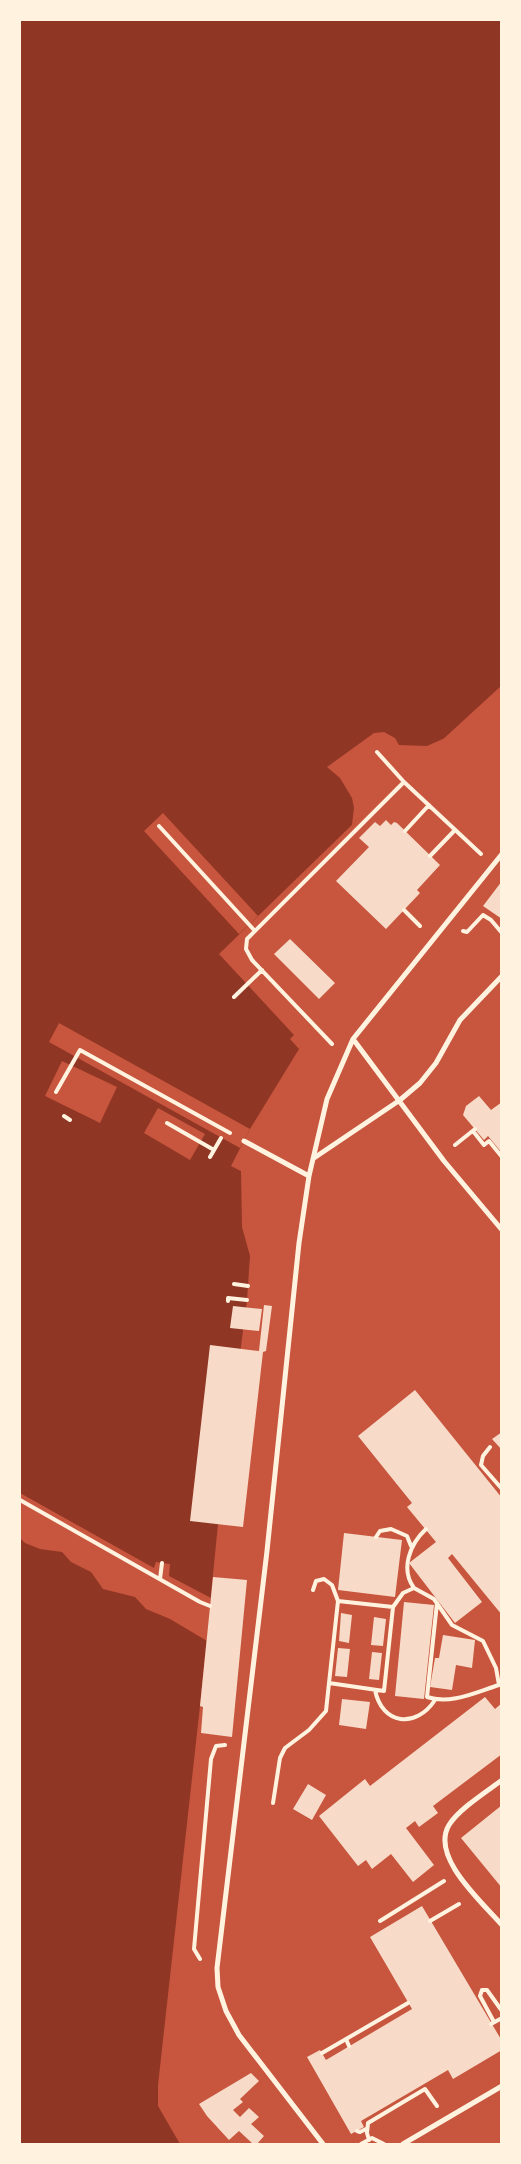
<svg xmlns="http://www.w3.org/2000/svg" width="521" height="2164" font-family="Spectral,serif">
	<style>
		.water { fill: #8f3625 }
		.pier { fill: #c8553d }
		.building { fill: #f7dbc8 }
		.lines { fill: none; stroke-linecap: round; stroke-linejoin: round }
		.path { stroke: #fff3e0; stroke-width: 4 }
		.pedestrian { stroke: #fff3e0; stroke-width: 5 }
	</style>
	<rect width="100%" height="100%" fill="#c8553d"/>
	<path class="water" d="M 20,20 L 501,20 L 501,686 L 392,786 L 219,954 L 294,1035 L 290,1039 L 299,1049 L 250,1129 L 231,1166 L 241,1171 L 242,1227 L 250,1256 L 247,1300 L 218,1524 L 200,1706 L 158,2085 L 158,2106 L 180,2144 L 20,2144 Z"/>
	<path class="pier" d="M 384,732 L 395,738 L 399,745 L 427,746 L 445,738 L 352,825 L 354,808 L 352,798 L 340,778 L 327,767 L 374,733 Z
		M 163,813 L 258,916 L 239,934 L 144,831 Z
		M 59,1023 L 250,1129 L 240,1148 L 49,1042 Z
		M 62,1061 L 117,1087 L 100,1123 L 45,1096 Z
		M 158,1108 L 205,1134 L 190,1160 L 144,1133 Z
		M 20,1493 L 154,1568 L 156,1562 L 170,1564 L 169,1576 L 211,1598 L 207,1641 L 170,1619 L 146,1609 L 135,1597 L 103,1589 L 91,1572 L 71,1562 L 62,1552 L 40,1549 L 25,1543 L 20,1538 Z"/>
	<path class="building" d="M 386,820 L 391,825 L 394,822 L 397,823 L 440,865 L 417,890 L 420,893 L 386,929 L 336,881 L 369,847 L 359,838 L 375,822 L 380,826 Z
		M 502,881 L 502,919 L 483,906 Z
		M 290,939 L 335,983 L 319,999 L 274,954 Z
		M 479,1096 L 491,1110 L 502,1102 L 502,1153 L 488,1136 L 484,1140 L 463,1115 L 466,1106 Z
		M 264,1305 L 272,1306 L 266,1351 L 263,1352 L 243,1527 L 190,1521 L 210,1345 L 259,1351 Z
		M 233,1306 L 262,1309 L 259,1331 L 230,1328 Z
		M 415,1390 L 502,1498 L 502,1615 L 452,1554 L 448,1558 L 482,1602 L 455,1623 L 409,1563 L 436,1542 L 407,1507 L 412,1503 L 358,1436 Z
		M 502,1432 L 502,1450 L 492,1439 Z
		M 344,1533 L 402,1540 L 395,1597 L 338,1590 Z
		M 213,1577 L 247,1580 L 232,1737 L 201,1733 L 203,1707 L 200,1706 Z
		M 404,1602 L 434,1605 L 424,1699 L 395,1696 Z
		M 341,1613 L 352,1615 L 349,1643 L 339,1641 Z
		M 374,1617 L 386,1619 L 383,1646 L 371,1645 Z
		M 443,1635 L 475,1640 L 472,1668 L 456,1665 L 452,1690 L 430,1687 L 435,1658 L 439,1658 Z
		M 338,1648 L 350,1649 L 347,1677 L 335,1676 Z
		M 372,1652 L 382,1653 L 379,1680 L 369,1679 Z
		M 485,1697 L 495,1709 L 502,1703 L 502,1754 L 433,1806 L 438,1813 L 419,1827 L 415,1821 L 406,1828 L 434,1865 L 413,1882 L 391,1854 L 372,1869 L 366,1860 L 358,1866 L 319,1816 L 365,1779 L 370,1786 Z
		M 342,1699 L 370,1702 L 366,1729 L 339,1725 Z
		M 308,1784 L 326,1795 L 312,1820 L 293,1809 Z
		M 502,1805 L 502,1888 L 461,1838 Z
		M 422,1906 L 502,2041 L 502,2050 L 453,2079 L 448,2070 L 361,2121 L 364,2127 L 351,2134 L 307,2057 L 320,2050 L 326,2060 L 412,2009 L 370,1937 Z
		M 251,2073 L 259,2081 L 240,2099 L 243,2102 L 233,2110 L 240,2117 L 249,2108 L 259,2117 L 251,2124 L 264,2136 L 257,2144 L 253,2144 L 239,2131 L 229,2140 L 207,2116 L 199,2104 Z"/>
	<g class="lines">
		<path class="path" d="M 377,752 L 404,782
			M 159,826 L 255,931
			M 405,831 L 429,805
			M 430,856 L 455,830
			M 404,910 L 420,926
			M 463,931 L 467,932 L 483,915 L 491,920 L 502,933
			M 234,997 L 262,970
			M 332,1044 L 252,960 L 246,949 L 247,939 L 404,782 L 481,854
			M 56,1092 L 80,1050 L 230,1133
			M 64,1116 L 70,1120
			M 167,1123 L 214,1150
			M 473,1131 L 484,1145 L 489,1141 L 502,1157
			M 455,1145 L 475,1129
			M 210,1157 L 221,1138
			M 234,1284 L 248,1286
			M 228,1301 L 228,1298 L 247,1300
			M 490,1447 L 483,1456 L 481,1465 L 502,1489
			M 20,1500 L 200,1602 L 210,1606
			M 376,1537 L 380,1531 L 391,1529 L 407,1536 L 411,1546
			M 160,1579 L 162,1563
			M 414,1588 L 434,1599 L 452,1625 L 483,1641 L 496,1668 L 499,1685 C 476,1692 451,1705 427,1697 L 437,1603
			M 313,1590 L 316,1581 L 324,1579 L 332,1585 L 338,1601
			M 393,1607 L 384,1691 L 329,1683 L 338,1601 L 393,1607 L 403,1593 L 414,1588 C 400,1569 410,1544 426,1529
			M 375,1690 C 382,1725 416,1729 435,1700
			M 273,1803 L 280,1758 L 285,1748 L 309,1730 L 326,1711 L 329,1683
			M 380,1921 L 444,1881
			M 430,1921 L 459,1904
			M 200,1959 L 194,1949 L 211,1759 L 216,1746 L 225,1745
			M 494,2022 L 480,1996 L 482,1990 L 487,1990 L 502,2011
			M 491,2024 L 502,2018
			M 346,2039 L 349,2046
			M 322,2053 L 408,2003
			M 357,2131 L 360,2132 L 366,2129
			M 369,2140 L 367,2133 L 368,2123 L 425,2089 L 437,2106
			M 361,2144 L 372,2138 L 384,2144"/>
		<path class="pedestrian" d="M 353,1039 L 444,1161 L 502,1230
			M 244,1141 L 309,1176
			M 314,1158 L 400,1100 L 420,1083 L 436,1063 L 460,1020 L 502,976
			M 502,1780 C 486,1792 459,1809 449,1825 C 430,1857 482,1902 502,1925
			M 323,2144 L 239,2035 L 226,2011 L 218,1987 L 217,1968 L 267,1551 L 299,1243 L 309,1176 L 327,1099 L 353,1039 L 502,854
			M 403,2144 L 502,2086"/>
	</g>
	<rect width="521" height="2164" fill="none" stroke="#fff3e0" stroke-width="42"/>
</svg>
